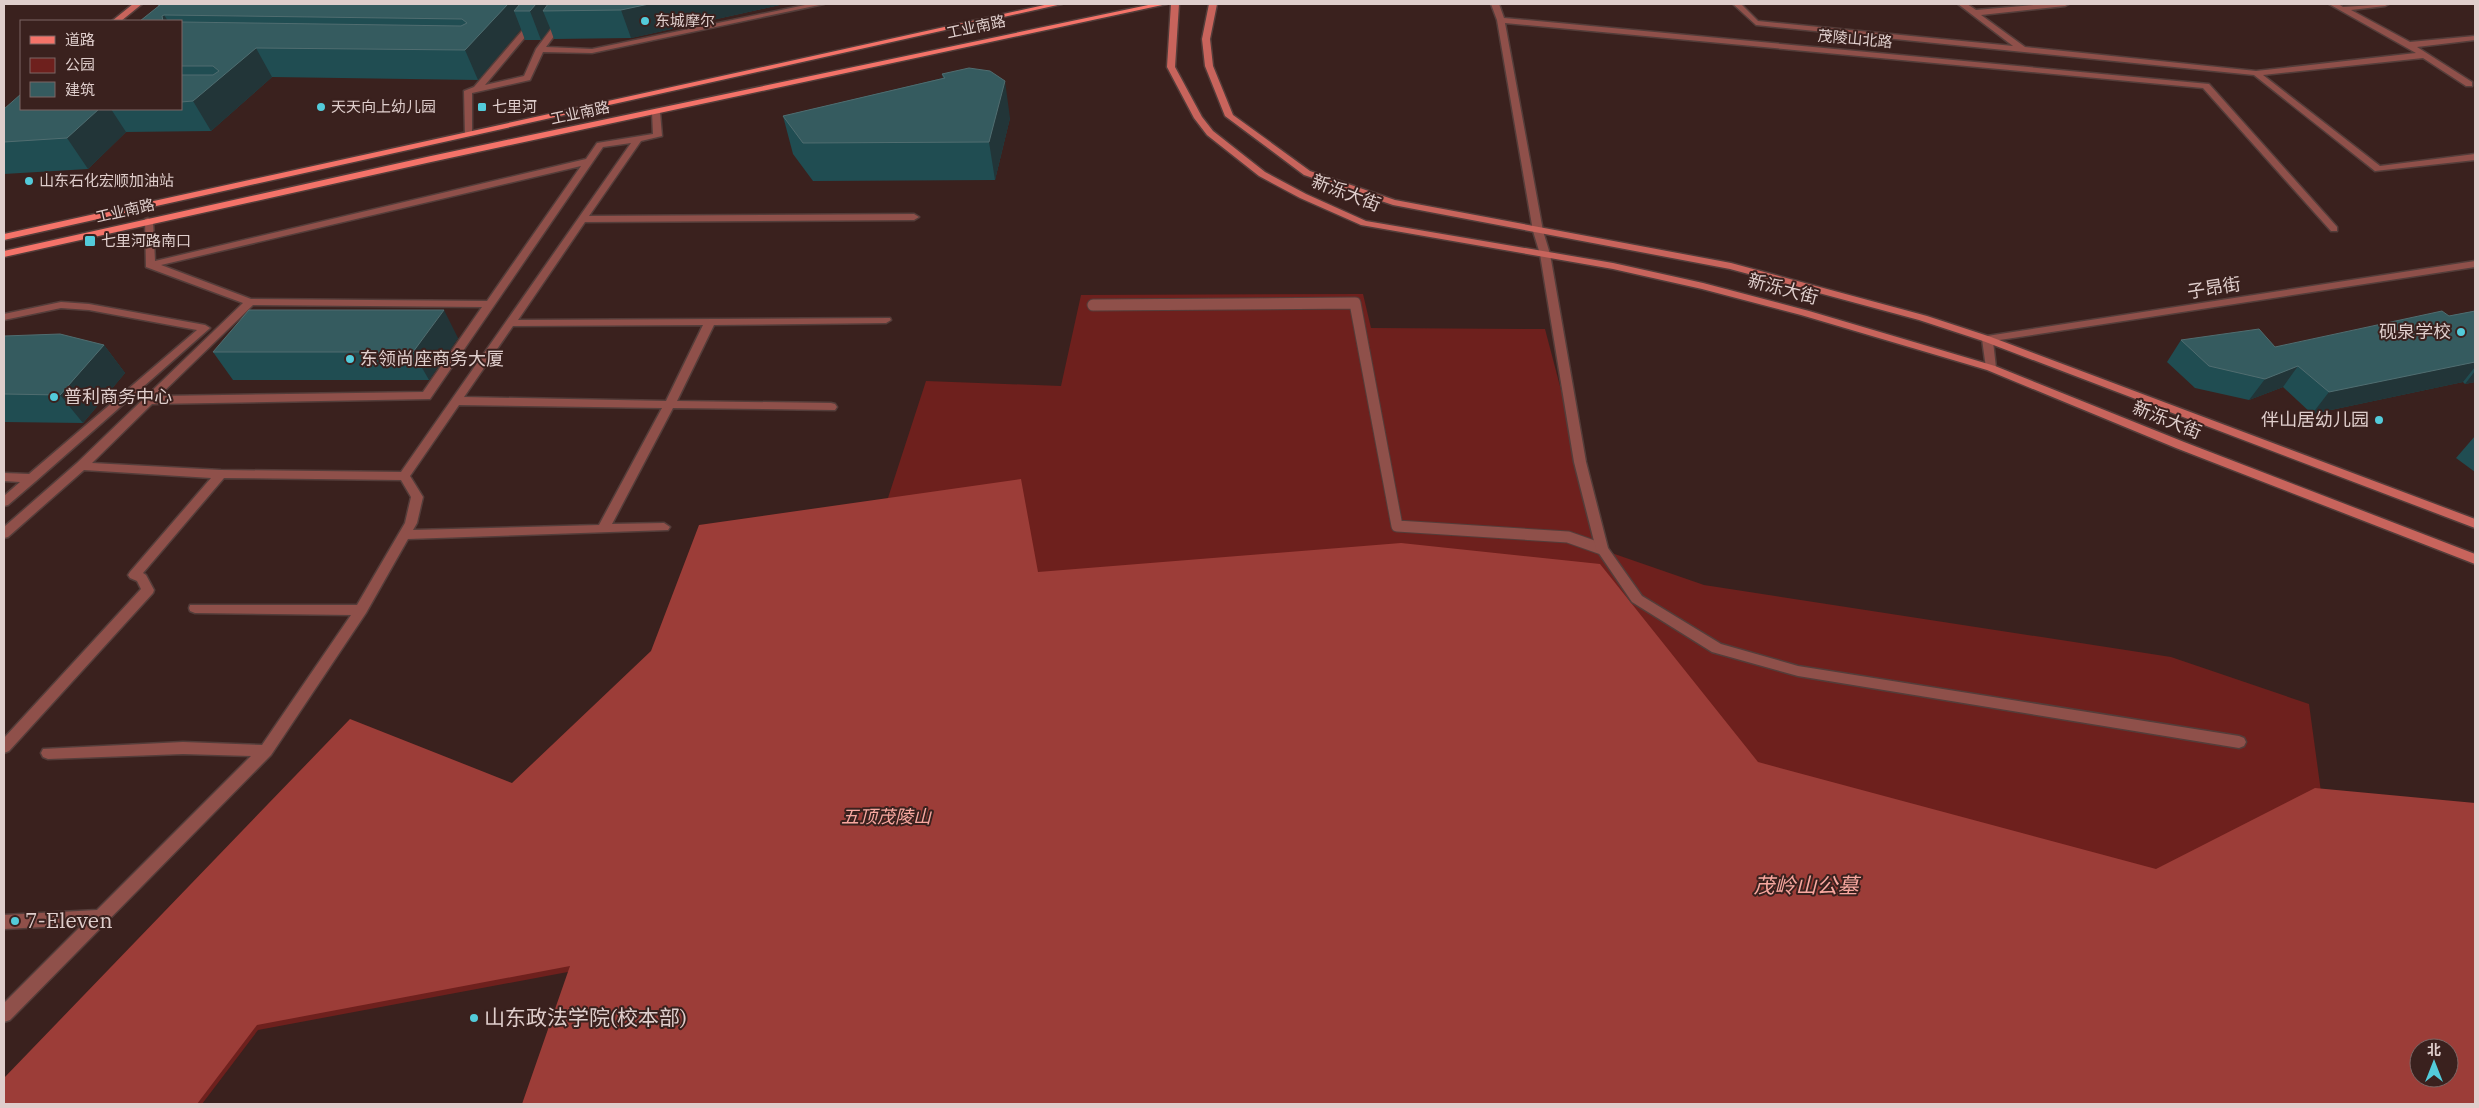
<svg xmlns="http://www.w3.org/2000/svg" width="2479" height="1108" font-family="'IBM Plex Serif','Noto Sans SC',serif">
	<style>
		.green { fill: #6e201d; fill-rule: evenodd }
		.forest { fill: #9c3d38; fill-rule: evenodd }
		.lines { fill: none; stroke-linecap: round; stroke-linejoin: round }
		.service-casing { stroke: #543d3a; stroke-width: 13 }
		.minor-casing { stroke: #543d3a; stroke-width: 3 }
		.secondary-casing { stroke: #543d3a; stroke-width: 3 }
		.primary-casing { stroke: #543d3a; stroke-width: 3 }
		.service { stroke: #8f504a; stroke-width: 11 }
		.minor { fill: #8f504a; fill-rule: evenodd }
		.secondary { fill: #c8645c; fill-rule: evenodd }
		.primary { fill: #f47369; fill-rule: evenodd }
		.wall { fill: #204d52 }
		.shaded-wall { fill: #223538 }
		.building { fill: #355b5f; stroke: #506d70 }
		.poi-dot { fill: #53cbda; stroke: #3a211e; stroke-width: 2 }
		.labels { text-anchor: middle; stroke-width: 4; stroke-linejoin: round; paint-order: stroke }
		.far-poi-label { font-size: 15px; fill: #dfcecc; stroke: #3a211e; text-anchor: start }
		.far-street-label { font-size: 15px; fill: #dfcecc; stroke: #3a211e }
		.street-label { font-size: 18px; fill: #dfcecc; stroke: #3a211e }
		.poi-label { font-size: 18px; fill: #dfcecc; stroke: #3a211e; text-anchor: end }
		.park-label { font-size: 18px; font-style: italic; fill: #f8a8a0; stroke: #3a211e }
		.near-park-label { font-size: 21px; font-style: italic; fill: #f8a8a0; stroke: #3a211e }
		.near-poi-label { font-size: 21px; fill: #dfcecc; stroke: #3a211e; text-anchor: start }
	</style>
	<rect width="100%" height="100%" fill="#3a211e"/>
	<path class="green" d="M 1363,294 L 1371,328 L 1545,329 L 1603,550 L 1704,585 L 2171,657 L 2309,704 L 2321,792 L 2475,806 L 2475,1104 L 573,971 L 258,1030 L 202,1104 L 4,1104 L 4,1084 L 514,787 L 887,501 L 926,381 L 1061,386 L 1081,295 ZM 2419,1048 L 2449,1048 L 2449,1078 L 2419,1078 Z"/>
	<path class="forest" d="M 1021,479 L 1038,572 L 1401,543 L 1600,564 L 1758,762 L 2156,869 L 2315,788 L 2475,803 L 2475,1104 L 522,1104 L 570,966 L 257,1025 L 197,1104 L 4,1104 L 4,1078 L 350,719 L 512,783 L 651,651 L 699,525 ZM 2419,1048 L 2449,1048 L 2449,1078 L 2419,1078 Z"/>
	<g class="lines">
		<g class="service-casing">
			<path id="service" d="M 1093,305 L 1355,303 L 1397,526 L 1568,537 L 1602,549"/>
		</g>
		<g class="minor-casing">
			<path id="minor" d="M 545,4 L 553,4 L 485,85 L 524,76 L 536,49 L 570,4 L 578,4 L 546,47 L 592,49 L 810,4 L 824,4 L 592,53 L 543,52 L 530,80 L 472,93 L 472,133 L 465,135 L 464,91 L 474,87 Z
				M 1491,4 L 1499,4 L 1504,18 L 2209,84 L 2337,227 L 2337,231 L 2331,231 L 2203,88 L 1505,23 L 1543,231 L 1550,254 L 1586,462 L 1608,548 L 1642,596 L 1721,644 L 1798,666 L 2239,736 L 2244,738 L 2246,742 L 2244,746 L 2239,748 L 1798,676 L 1712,652 L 1632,602 L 1596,549 L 1574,462 L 1540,254 L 1533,231 L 1497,20 Z
				M 1733,4 L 1741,4 L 1758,21 L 2013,46 L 1958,4 L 1967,4 L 1976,10 L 2044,4 L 2069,4 L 2065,6 L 1981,15 L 2025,47 L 2256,71 L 2416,53 L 2329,4 L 2338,4 L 2343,7 L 2389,4 L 2385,6 L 2351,10 L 2410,42 L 2475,36 L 2475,40 L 2417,47 L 2472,82 L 2472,86 L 2466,86 L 2423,58 L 2263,75 L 2380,166 L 2475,154 L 2475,160 L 2375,171 L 2254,75 L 1756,25 Z
				M 656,109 L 660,112 L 662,136 L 641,141 L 589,216 L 914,214 L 919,217 L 914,220 L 585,222 L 518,320 L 890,318 L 891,320 L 886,323 L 714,325 L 677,401 L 831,403 L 835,404 L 837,407 L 835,410 L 673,408 L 612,524 L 664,523 L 670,527 L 668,530 L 408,539 L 366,613 L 271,755 L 10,1020 L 4,1022 L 4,1003 L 82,925 L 4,929 L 4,915 L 97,910 L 251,756 L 183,754 L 48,759 L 43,757 L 41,753 L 43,749 L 183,742 L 262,745 L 351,615 L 195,613 L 190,611 L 189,608 L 190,605 L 357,605 L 405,523 L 411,497 L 401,480 L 224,478 L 143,573 L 146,575 L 154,590 L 153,593 L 9,751 L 4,753 L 4,738 L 141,589 L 137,581 L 130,578 L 128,575 L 130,572 L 211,478 L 84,470 L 8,537 L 4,538 L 4,527 L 77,463 L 243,303 L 146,267 L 145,219 L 148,218 L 153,221 L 155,261 L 586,159 L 597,143 L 653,134 L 652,112 ZM 631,143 L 401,472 L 221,470 L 92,463 L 152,404 L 430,399 L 603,147 ZM 581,166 L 487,301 L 251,299 L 161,265 ZM 253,305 L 482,307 L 423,392 L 159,396 ZM 703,325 L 666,401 L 464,397 L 513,326 ZM 459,405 L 662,408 L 599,525 L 413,530 L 417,523 L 423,497 L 410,476 Z
				M 2475,261 L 2475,267 L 1993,341 L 1996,368 L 1991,371 L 1986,368 L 1982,339 L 1987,336 Z
				M 61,302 L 89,304 L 205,325 L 210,328 L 36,481 L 8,505 L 4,506 L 4,496 L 20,482 L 4,481 L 4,473 L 29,474 L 197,330 L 89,310 L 61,308 L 4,320 L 4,314 Z"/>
		</g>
		<g class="secondary-casing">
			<path id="secondary" d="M 133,4 L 142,4 L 121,21 L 112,21 Z
				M 1171,4 L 1179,4 L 1175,67 L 1202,117 L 1213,131 L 1265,172 L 1306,194 L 1366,221 L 1613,263 L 1703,283 L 1809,311 L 1995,366 L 2184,442 L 2475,554 L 2475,564 L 2176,448 L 1987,370 L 1801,315 L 1702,289 L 1613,269 L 1361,225 L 1300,198 L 1259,176 L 1207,135 L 1194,118 L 1167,67 Z
				M 1209,4 L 1217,4 L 1210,39 L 1213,66 L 1233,115 L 1310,171 L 1395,200 L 1731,263 L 1927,316 L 1991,337 L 2475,519 L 2475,528 L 1983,341 L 1919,320 L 1730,269 L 1393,205 L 1304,175 L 1225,116 L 1205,66 L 1202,39 Z"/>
		</g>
		<g class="primary-casing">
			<path id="primary" d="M 1049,4 L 1062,4 L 4,240 L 4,234 Z
				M 1153,4 L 1167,4 L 431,162 L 4,257 L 4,251 L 431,156 Z"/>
		</g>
		<use href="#service" class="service"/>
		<use href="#minor" class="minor"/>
		<use href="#secondary" class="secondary"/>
		<use href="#primary" class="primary"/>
	</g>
	<path class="wall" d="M 159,4 L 784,4 L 631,38 L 554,39 L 550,28 L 541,40 L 525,40 L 521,29 L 478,80 L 272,77 L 211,131 L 126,132 L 88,169 L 4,174 L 4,109 L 181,109 L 181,21 L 140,21 L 159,6 L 158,5 Z
		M 942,74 L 1010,118 L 995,180 L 813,181 L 793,154 L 783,116 L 943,78 Z
		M 2475,311 L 2475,382 L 2465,384 L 2463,382 L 2312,414 L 2283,387 L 2249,400 L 2195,388 L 2167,362 L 2181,340 L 2275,347 Z
		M 4,336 L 104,345 L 125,373 L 83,423 L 4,422 Z
		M 458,338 L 429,380 L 233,380 L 213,352 Z
		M 2475,436 L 2475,472 L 2456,458 Z"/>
	<path class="shaded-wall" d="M 508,4 L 569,4 L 543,11 L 550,28 L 541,40 L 530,11 L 514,11 L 521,29 L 478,80 L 465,50 Z
		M 649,4 L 784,4 L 631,38 L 621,10 Z
		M 164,15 L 168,21 L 163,21 L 162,16 Z
		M 256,48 L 272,77 L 211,131 L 193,101 Z
		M 1005,81 L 1010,118 L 995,180 L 989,142 Z
		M 99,109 L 111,109 L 126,132 L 88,169 L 67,138 Z
		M 444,310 L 458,338 L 429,380 L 413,352 Z
		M 104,345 L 125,373 L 83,423 L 60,395 Z
		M 2475,362 L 2475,367 L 2463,382 L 2312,414 L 2329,392 Z
		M 2298,366 L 2283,387 L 2249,400 L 2265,379 Z
		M 2475,371 L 2475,382 L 2465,384 Z"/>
	<path class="building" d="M 159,4 L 508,4 L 465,50 L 256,48 L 193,101 L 181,102 L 181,75 L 213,75 L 219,71 L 213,66 L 181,66 L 181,22 L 461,26 L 467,23 L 462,19 L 164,15 L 162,16 L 163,21 L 140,21 L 160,5 L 158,5 Z
		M 520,4 L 536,4 L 530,11 L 514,11 Z
		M 548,4 L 649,4 L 621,10 L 543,11 Z
		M 969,68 L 990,71 L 1005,81 L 989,142 L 803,143 L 783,116 L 945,78 L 942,74 Z
		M 21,94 L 21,109 L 99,109 L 67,138 L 4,142 L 4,109 Z
		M 249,310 L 444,310 L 413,352 L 213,352 Z
		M 2442,311 L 2449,316 L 2475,311 L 2475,362 L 2329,392 L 2298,366 L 2265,379 L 2209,366 L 2181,340 L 2259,329 L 2275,347 Z
		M 60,334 L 104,345 L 60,395 L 4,394 L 4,336 Z"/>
	<g class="poi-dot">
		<circle cx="645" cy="21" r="5"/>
		<circle cx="321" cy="107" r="5"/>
		<rect x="477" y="102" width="10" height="10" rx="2.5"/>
		<circle cx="29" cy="181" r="5"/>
		<rect x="84" y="235" width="12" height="12" rx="2.5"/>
		<circle cx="2461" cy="332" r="5"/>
		<circle cx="350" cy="359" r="5"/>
		<circle cx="54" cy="397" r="5"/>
		<circle cx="2379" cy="420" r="5"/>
		<circle cx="15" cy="921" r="5"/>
		<circle cx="474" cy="1018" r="5"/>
	</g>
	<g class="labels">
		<g class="far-poi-label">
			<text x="655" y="26">东城摩尔</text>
			<text x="331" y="112">天天向上幼儿园</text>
			<text x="492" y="112">七里河</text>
			<text x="39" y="186">山东石化宏顺加油站</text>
			<text x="101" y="246">七里河路南口</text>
		</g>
		<g class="far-street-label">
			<text transform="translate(976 27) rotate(-12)" y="5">工业南路</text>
			<text transform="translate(1855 39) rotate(5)" y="5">茂陵山北路</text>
			<text transform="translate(580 113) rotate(-12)" y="5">工业南路</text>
			<text transform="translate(125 211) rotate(-13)" y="5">工业南路</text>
		</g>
		<g class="street-label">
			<text transform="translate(1346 193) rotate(21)" y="6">新泺大街</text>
			<text transform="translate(2214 288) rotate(-9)" y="6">子昂街</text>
			<text transform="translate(1783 289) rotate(15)" y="6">新泺大街</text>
			<text transform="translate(2167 420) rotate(22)" y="6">新泺大街</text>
		</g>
		<g class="poi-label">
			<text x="2451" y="338">砚泉学校</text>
			<text x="360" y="365" text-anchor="start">东领尚座商务大厦</text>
			<text x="64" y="403" text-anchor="start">普利商务中心</text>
			<text x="2369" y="426">伴山居幼儿园</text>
		</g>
		<g class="park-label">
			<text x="886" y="823">五顶茂陵山</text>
		</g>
		<g class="near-park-label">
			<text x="1806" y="893">茂岭山公墓</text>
		</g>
		<g class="near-poi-label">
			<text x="25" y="928">7-Eleven</text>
			<text x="484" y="1025">山东政法学院(校本部)</text>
		</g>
	</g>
	<rect width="2479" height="1108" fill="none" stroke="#dfcecc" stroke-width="10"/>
	<rect x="20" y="20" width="162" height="90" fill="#3a211e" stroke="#7c6664"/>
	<rect x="30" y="36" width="25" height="8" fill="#f47369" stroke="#7c6664"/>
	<text x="65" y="45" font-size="15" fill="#dfcecc">道路</text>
	<rect x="30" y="58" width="25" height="15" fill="#6e201d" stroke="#7c6664"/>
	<text x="65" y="70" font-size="15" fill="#dfcecc">公园</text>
	<rect x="30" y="82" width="25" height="15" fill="#355b5f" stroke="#7c6664"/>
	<text x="65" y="95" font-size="15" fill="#dfcecc">建筑</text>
	<g transform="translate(2434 1063)"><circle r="24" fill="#3a211e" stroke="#7c6664"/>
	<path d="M0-4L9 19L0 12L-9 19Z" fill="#53cbda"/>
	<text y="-8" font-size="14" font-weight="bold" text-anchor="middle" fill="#dfcecc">北</text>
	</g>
</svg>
